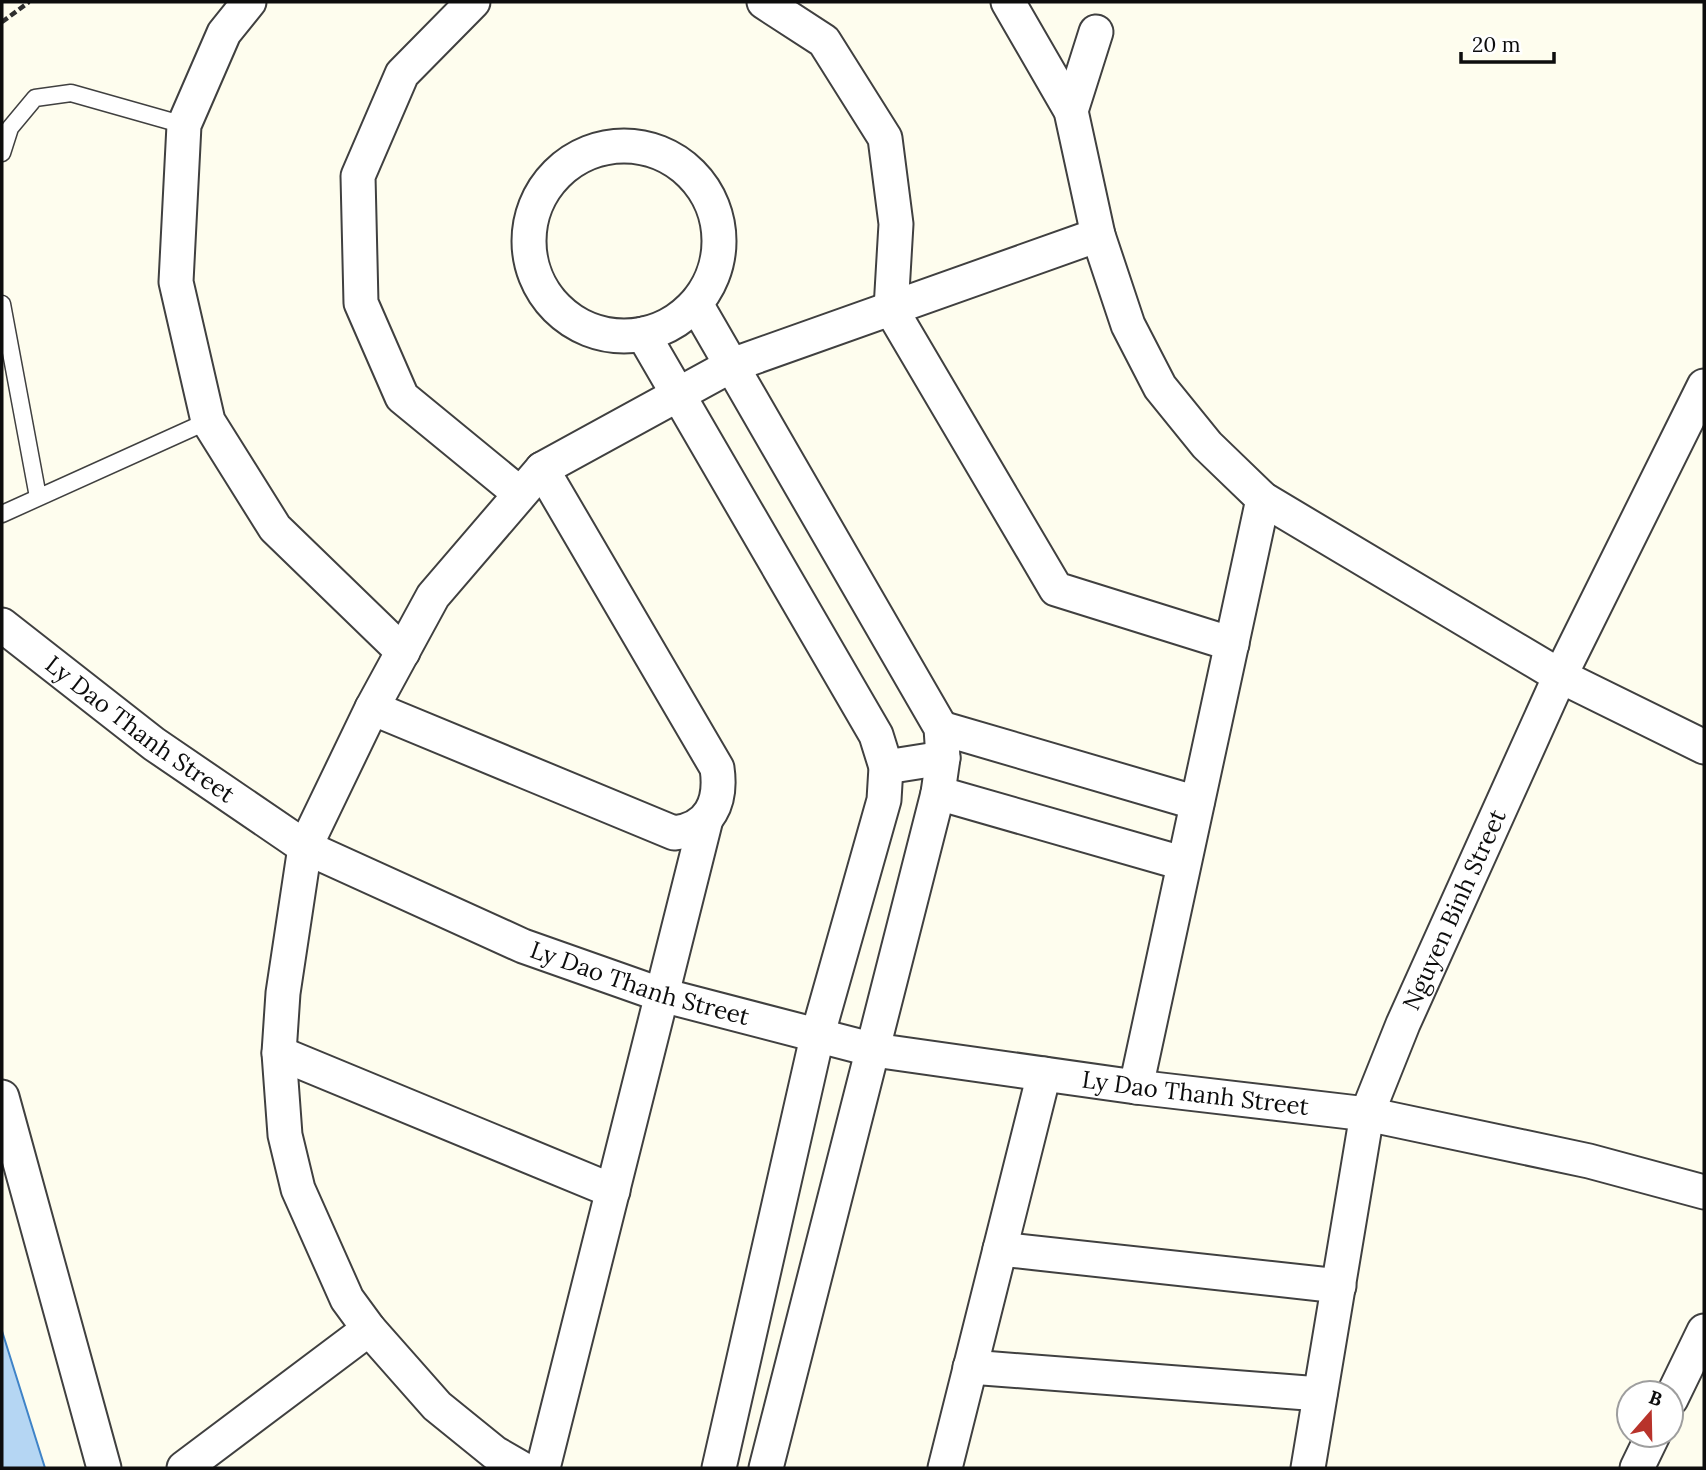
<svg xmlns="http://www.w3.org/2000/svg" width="1706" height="1470" font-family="Lora,serif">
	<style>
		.water { fill: #b5d6f3; stroke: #3f83c7; stroke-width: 2 }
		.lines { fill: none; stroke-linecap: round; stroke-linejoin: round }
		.service-casing { stroke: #404040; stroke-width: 19 }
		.minor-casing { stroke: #404040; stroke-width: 37 }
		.path { stroke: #2f2f2f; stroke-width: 4.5; stroke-dasharray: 7 3.5; stroke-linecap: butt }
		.service { stroke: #fff; stroke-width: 16 }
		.minor { stroke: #fff; stroke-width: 33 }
		.labels { text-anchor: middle; stroke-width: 7; stroke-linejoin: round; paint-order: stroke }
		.street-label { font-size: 24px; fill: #0d0d0d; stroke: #fff }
	</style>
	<rect width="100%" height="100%" fill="#fefdee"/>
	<path class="water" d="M 2,1331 L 45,1468 L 2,1468 Z"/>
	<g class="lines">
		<g class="service-casing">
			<path id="service" d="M 2,153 L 10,128 L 35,98 L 71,93 L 184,125
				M 2,304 L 38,497
				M 2,514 L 208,421"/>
		</g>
		<g class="minor-casing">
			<g id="minor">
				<path d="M 249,2 L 224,33 L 184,125 L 176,282 L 208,421 L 275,528 L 403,652"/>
				<path d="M 473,2 L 402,74 L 358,176 L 361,303 L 402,397 L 519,493"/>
				<path d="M 764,2 L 824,41 L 885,138 L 896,224 L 891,309 L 1056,589 L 1232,644"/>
				<path d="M 1008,2 L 1071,111 L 1098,235 L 1128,325 L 1160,387 L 1207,445 L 1263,499 L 1560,676 L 1704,747"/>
				<path d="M 1071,111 L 1096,32"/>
				<circle cx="624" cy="241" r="95"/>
				<path d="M 696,304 L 941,728 L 943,758 L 938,793 L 766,1468"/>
				<path d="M 643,334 L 876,735 L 886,767 L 884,800 L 817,1037 L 719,1468"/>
				<path id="s1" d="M 2,625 L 154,744 L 305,847 L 523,946 L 662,995 L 874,1050 L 1136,1087 L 1367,1114 L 1589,1161 L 1704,1192"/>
				<path d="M 372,708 L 674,833 C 710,829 722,802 717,768 L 542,469"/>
				<path d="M 941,728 L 1197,803"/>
				<path d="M 886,767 L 943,758"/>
				<path d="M 938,793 L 1182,863"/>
				<path d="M 279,1053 L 613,1191"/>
				<path d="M 1136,1087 L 1263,499"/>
				<path d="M 2,1097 L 104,1468"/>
				<path d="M 1000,1249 L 1339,1286"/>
				<path d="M 970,1367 L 1320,1394"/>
				<path d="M 1671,1399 L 1704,1331"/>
				<path d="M 184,1468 L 369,1329"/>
				<path d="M 521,1468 L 495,1453 L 437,1406 L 369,1329 L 347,1299 L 298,1189 L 285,1135 L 279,1053 L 283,993 L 305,847 L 372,708 L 433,596 L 542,469 L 732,365 L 1098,235"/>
				<path d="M 543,1468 L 705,823"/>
				<path d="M 945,1468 L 1044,1074"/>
				<path id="s2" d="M 1308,1468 L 1367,1114 L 1403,1024 L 1560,676 L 1704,386"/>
				<path d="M 1637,1468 L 1653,1435"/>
			</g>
		</g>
		<path class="path" d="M 2,22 L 29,2"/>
		<use href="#service" class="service"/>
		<use href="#minor" class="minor"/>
	</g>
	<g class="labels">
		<g class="street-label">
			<text dy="8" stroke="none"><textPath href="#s1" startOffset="173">Ly Dao Thanh Street</textPath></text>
			<text dy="8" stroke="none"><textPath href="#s2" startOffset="581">Nguyen Binh Street</textPath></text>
			<text dy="8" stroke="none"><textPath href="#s1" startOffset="738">Ly Dao Thanh Street</textPath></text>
			<text dy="8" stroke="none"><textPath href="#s1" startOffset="1306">Ly Dao Thanh Street</textPath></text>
		</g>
	</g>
	<rect width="1706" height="1470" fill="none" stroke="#0d0d0d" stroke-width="7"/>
	<g transform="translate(1650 1414) rotate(20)"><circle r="33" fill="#ffffff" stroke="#9e9e9e" stroke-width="2"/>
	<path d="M0-5L12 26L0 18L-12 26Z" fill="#b8332b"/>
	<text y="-10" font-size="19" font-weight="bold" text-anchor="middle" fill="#0d0d0d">B</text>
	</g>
	<path d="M1461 52v10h93v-10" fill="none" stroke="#0d0d0d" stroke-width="3.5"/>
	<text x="1472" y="52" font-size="21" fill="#0d0d0d" stroke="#ffffff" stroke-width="5" paint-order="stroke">20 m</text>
</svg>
